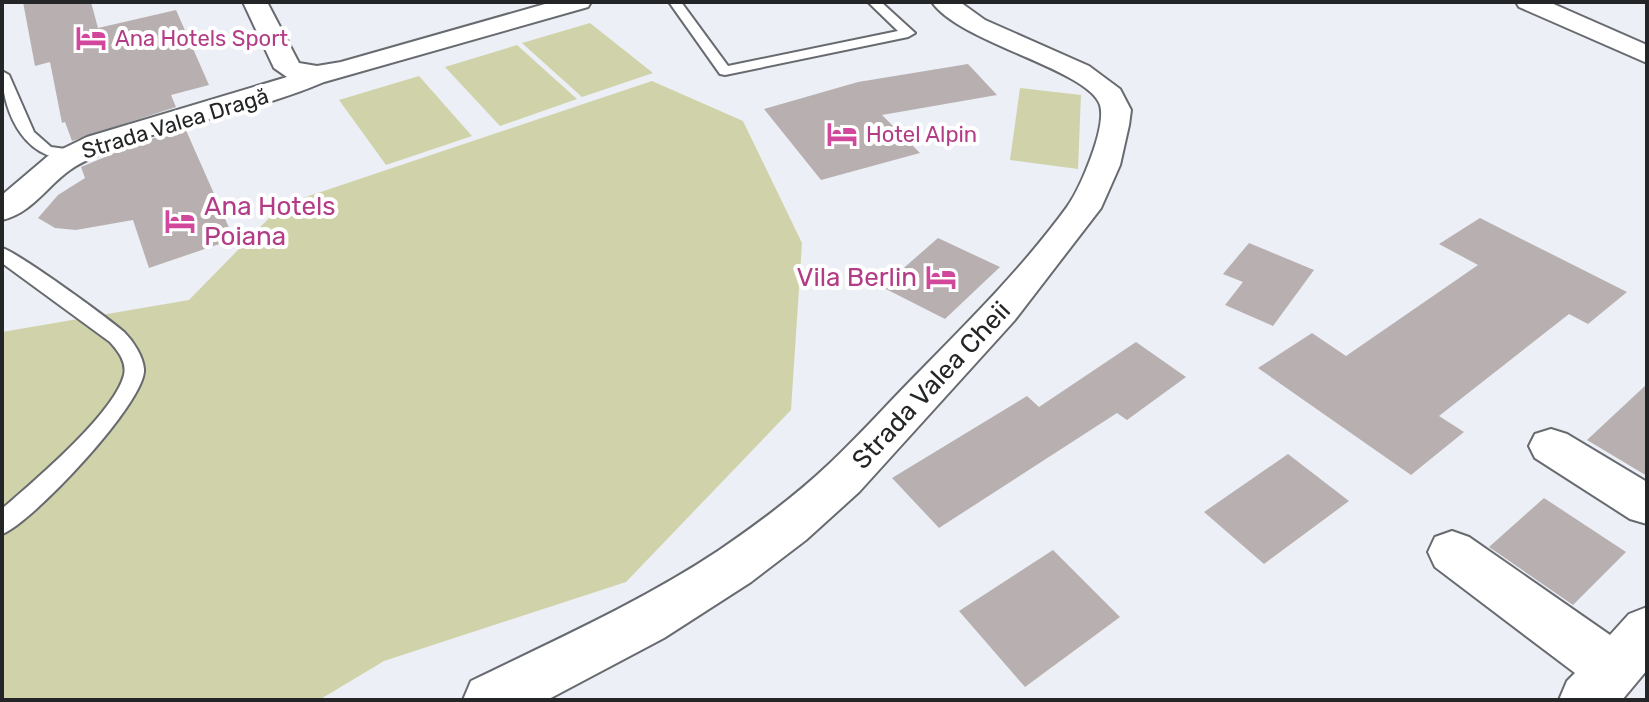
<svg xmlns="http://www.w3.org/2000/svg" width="1649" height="702" font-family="Rubik,sans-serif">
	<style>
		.green { fill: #d0d3a9 }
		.building { fill: #b8b0b0 }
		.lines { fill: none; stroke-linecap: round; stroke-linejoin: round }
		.lane-casing { stroke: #676a6f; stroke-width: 4 }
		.street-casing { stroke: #676a6f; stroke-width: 4 }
		.lane { fill: #fff; fill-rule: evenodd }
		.street { fill: #fff; fill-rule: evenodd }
		.labels { text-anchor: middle; stroke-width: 8; stroke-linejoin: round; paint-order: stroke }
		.far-hotel-label { font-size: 22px; fill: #b23c85; stroke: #fff; text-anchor: start }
		.far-street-label { font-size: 22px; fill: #232527; stroke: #fff }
		.hotel-label { font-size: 26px; fill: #b23c85; stroke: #fff; text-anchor: start }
		.street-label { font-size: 26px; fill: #232527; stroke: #fff }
	</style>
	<rect width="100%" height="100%" fill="#eceff5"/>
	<path class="green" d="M 590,23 L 653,73 L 582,97 L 522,43 Z
		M 517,45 L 577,99 L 500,126 L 445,67 Z
		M 419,76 L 472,136 L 386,165 L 339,100 Z
		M 652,81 L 743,121 L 802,243 L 791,410 L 626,582 L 384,661 L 319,700 L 2,700 L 2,332 L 189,300 L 282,205 Z
		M 1020,88 L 1081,95 L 1078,169 L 1010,160 Z"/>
	<path class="building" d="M 23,2 L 91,2 L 98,28 L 176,10 L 209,85 L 171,95 L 176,107 L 72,141 L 65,122 L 62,123 L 50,62 L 35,66 Z
		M 968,64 L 997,95 L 882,115 L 920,153 L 821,180 L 764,109 L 858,82 Z
		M 185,128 L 234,239 L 149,268 L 133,220 L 76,230 L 55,228 L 38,218 L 58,195 L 85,178 L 81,167 L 136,144 Z
		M 1480,218 L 1627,292 L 1588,324 L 1569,314 L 1439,416 L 1464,432 L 1411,475 L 1258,368 L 1312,333 L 1346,356 L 1478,265 L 1439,244 Z
		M 938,238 L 1000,267 L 945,319 L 882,287 Z
		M 1249,243 L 1314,270 L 1273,326 L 1225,305 L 1243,282 L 1223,274 Z
		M 1136,342 L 1186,377 L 1127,420 L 1117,413 L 939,528 L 892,478 L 1027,396 L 1039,407 Z
		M 1647,384 L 1647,476 L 1587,440 Z
		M 1288,454 L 1349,501 L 1264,564 L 1204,512 Z
		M 1544,498 L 1626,552 L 1573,605 L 1489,547 Z
		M 1053,550 L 1120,617 L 1025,687 L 959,611 Z"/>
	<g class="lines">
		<g class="lane-casing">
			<path id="lane" d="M 669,2 L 681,2 L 728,66 L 898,31 L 868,2 L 881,2 L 915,33 L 908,37 L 725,75 L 720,74 Z
				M 2,71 L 9,75 L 34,132 L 51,147 L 80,151 L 80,157 C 28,168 2,114 2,71 Z
				M 2,248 C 19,253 108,318 124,332 C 133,341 143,356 144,369 C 147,401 31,524 2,534 L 2,509 C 33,482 114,414 124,375 C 127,362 118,351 110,342 L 2,263 Z"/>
		</g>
		<g class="street-casing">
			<path id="street" d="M 243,2 L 267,2 L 299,63 L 317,66 L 341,62 L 552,2 L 591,2 L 588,7 L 324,82 C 254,112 178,122 108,151 C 96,156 81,162 70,170 C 46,187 32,213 2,220 L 2,195 L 48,156 L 87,137 L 287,77 L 274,68 Z
				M 932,2 L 960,2 L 985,20 L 1089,66 L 1120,89 L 1131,110 L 1129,125 L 1120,165 L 1101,208 L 1014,321 L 859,492 L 806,540 L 751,582 L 664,638 L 547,700 L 463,700 L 471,681 C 555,640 641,602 718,551 C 756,525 794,497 828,465 C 860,435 890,401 921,370 C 972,318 1024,266 1067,207 C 1080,189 1107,127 1100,105 C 1088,69 960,43 932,2 Z
				M 1516,2 L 1549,2 L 1647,45 L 1647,63 L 1519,7 Z
				M 1551,429 L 1567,434 L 1647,482 L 1647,524 L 1630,519 L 1535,458 L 1529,446 L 1535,434 Z
				M 1452,531 L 1469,537 L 1610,635 L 1629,614 L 1647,607 L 1647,670 L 1622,700 L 1559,700 L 1567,681 L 1575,673 L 1435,567 L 1428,552 L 1435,537 Z"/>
		</g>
		<use href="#lane" class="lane"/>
		<use href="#street" class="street"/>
	</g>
	<defs>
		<g id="hotel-bare" transform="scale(2.4)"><path d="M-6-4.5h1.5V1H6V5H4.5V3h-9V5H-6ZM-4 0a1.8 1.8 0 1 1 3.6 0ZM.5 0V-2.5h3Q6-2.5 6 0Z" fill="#d1479c" stroke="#fff" stroke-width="2.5" paint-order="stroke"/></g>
	</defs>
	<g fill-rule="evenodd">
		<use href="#hotel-bare" x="91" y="38"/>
		<use href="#hotel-bare" x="842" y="134"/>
		<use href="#hotel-bare" x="180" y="221"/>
		<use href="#hotel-bare" x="941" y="277"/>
	</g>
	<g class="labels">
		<g class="far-hotel-label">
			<text x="115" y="46">Ana Hotels Sport</text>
			<text x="866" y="142">Hotel Alpin</text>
		</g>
		<g class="far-street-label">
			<text transform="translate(175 123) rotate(-17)" y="8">Strada Valea Dragă</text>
		</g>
		<g class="hotel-label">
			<text x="204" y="215">Ana Hotels<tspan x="204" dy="30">Poiana</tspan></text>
			<text x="917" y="286" text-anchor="end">Vila Berlin</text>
		</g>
		<g class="street-label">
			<text transform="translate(931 385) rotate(-47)" y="9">Strada Valea Cheii</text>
		</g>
	</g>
	<rect width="1649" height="702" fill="none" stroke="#232527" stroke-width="8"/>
</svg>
